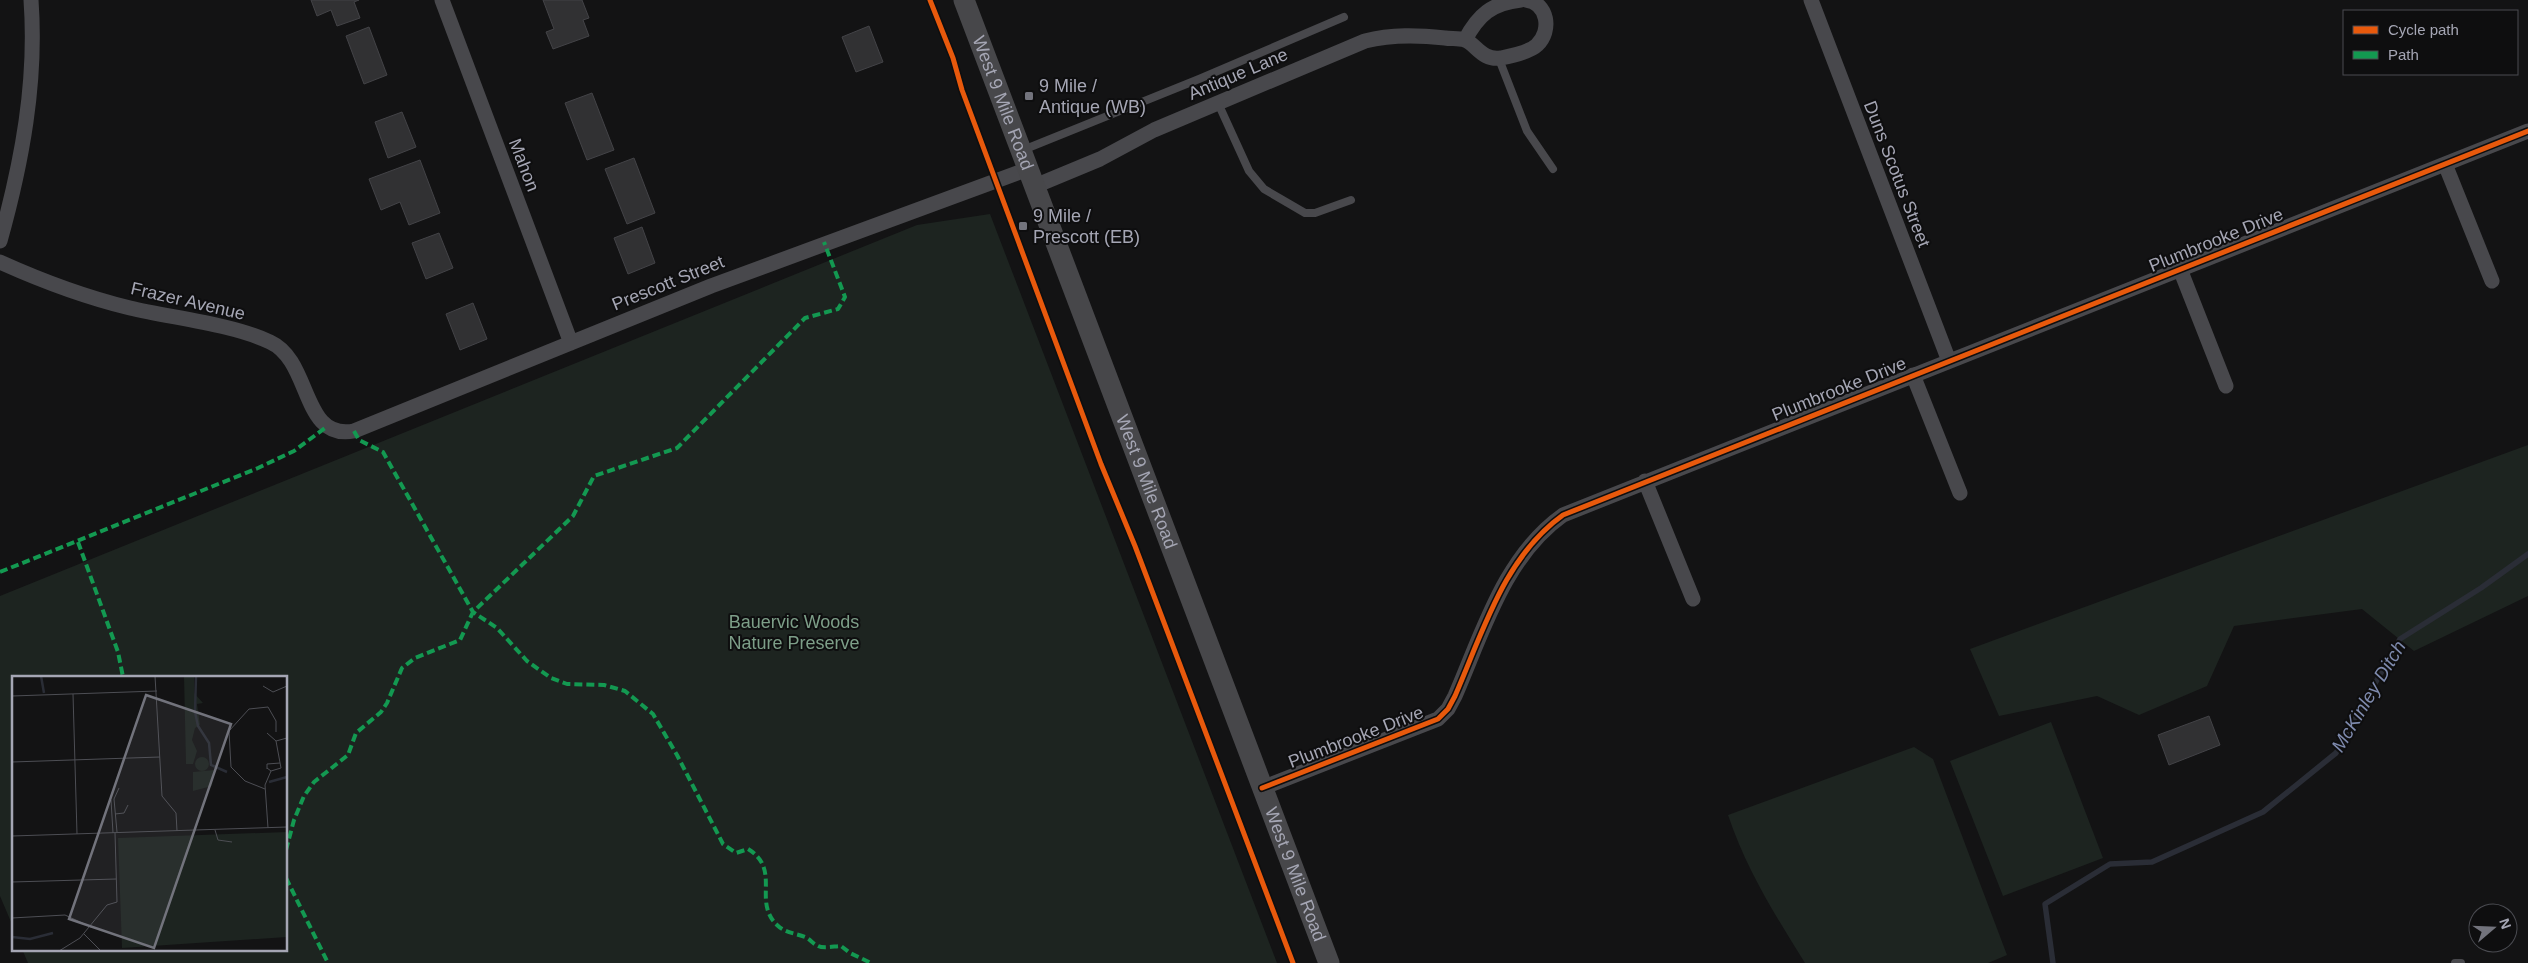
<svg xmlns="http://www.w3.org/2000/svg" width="2528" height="963" font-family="Helvetica,sans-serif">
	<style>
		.green { fill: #1d2420 }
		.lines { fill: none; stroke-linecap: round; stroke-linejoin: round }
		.stream { stroke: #2a2d36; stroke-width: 5.5 }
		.building { fill: #313133; stroke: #434347 }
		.service { stroke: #48484c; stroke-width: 8 }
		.minor { stroke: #48484c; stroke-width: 15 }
		.secondary { stroke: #47474a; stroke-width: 21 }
		.quiet { stroke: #139951; stroke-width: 4; stroke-dasharray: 8 4; stroke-linecap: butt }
		.cycleway-casing { stroke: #0e0e0f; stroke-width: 8 }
		.cycleway { stroke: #e8590c; stroke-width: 5 }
		.poi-dot { fill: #72737c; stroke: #0e0e0f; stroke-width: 2 }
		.labels { text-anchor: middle; stroke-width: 4; stroke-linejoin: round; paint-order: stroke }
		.street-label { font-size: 18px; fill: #a5a6b4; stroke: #0e0e0f }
		.poi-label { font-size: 18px; fill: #a5a6b4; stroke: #0e0e0f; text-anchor: start }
		.park-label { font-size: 18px; fill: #7d9e88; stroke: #0e0e0f }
		.water-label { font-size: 19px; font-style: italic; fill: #7e8aad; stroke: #0e0e0f }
		.inset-river { fill: none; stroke: #2a2d36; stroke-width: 2.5 }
		.inset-road { fill: none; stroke: #4d4e54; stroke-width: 1 }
		.view { fill: #72737c; fill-opacity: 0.15; stroke: #72737c; stroke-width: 2.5 }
		.inset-edge { fill: none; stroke: #a5a6b4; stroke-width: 2.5 }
	</style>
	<rect width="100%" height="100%" fill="#131314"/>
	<path class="green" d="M 990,214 L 1277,963 L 28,963 L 22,949 L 286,949 L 286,677 L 14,677 L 14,929 L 0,896 L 0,596 L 917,225 Z
		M 2528,445 L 2528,596 L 2414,651 L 2362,609 L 2234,626 L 2207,686 L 2139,715 L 2097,696 L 1999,716 L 1970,649 Z
		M 2051,722 L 2103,858 L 2003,896 L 1950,761 Z
		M 1914,747 L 1933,759 L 2007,955 L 1988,963 L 1805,963 C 1774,913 1747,871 1728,815 Z"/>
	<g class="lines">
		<path class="stream" d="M 2053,963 L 2045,904 L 2110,864 L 2152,862 L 2263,812 L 2336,753 L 2400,639 L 2481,588 L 2528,554"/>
	</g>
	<path class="building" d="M 311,0 L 359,0 L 354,2 L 360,18 L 337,26 L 331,10 L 317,16 Z
		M 543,0 L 582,0 L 589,18 L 583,20 L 589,36 L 553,49 L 546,32 L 554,29 Z
		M 869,26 L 883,62 L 856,72 L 842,37 Z
		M 369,27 L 387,75 L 364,84 L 346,36 Z
		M 592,93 L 614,150 L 587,160 L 565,103 Z
		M 402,112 L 416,147 L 388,158 L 375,122 Z
		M 634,158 L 655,213 L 627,224 L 605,169 Z
		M 420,160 L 440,213 L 409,225 L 400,202 L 381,210 L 369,179 Z
		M 642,227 L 655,263 L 628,274 L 614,238 Z
		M 439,233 L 453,268 L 426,279 L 412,243 Z
		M 473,303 L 487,339 L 460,350 L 446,314 Z
		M 2209,716 L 2220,745 L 2169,765 L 2158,735 Z"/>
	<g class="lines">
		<path class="service" d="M 1499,59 L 1527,131 L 1553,169
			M 1218,103 L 1249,171 L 1264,189 L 1305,213 L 1315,213 L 1351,200
			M 1023,150 L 1199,79 L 1344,17
			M 2455,963 L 2461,963"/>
		<path class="minor" d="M 442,0 L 571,343
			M 1811,0 L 1949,361
			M 1465,40 C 1478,15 1492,3 1521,0
			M 2445,164 L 2492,281
			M 1035,186 L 1100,159 L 1154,130 L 1365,41 C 1392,34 1418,35 1445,38 C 1451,39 1459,38 1465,40 C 1476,44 1482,61 1501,58 C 1511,56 1530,52 1537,45 C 1552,31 1548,3 1526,0
			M 0,241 C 22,162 37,82 31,0
			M 0,262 C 42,281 85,297 130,308 C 172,318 232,324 270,342 C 312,361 301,441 354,431 L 711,286 L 1028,169
			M 2180,269 L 2226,386
			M 1913,375 L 1960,493
			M 1645,481 L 1693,599
			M 1262,788 L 1438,719 L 1448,709 L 1455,696 C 1483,632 1504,557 1563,515 L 2528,131"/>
		<path class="secondary" id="s1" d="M 964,0 L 1329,963"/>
		<path class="quiet" d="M 354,431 L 359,440 L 383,452 L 473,612 L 497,628 L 527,661 L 551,678 L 567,684 L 604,685 L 625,691 L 653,714 L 677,755 L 723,844 L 736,853 L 748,849 C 782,870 752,901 777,925 C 785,933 795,933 805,937 C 810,939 813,944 818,946 C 824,949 835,946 841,946 L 850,953 L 871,963
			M 78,542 L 118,652 L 123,677
			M 0,572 L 258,468 L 294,451 L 325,428
			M 286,850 L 294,820 L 304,796 L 314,782 L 348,755 L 356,733 L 381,712 L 387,703 L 402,668 L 415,658 L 460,640 L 473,612 L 573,516 L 594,476 L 677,448 L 805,318 L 838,309 L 845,297 L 824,242
			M 286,878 L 328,963"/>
		<g class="cycleway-casing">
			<path id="cycleway" d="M 930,0 L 953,58 L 962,90 L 1101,464 L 1135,546 L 1293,963
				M 1262,788 L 1438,719 L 1448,709 L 1455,696 C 1483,632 1504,557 1563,515 L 2528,131"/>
		</g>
		<use href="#cycleway" class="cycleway"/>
	</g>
	<g class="poi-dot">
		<rect x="1024" y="91" width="10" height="10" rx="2.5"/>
		<rect x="1018" y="221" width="10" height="10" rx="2.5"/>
	</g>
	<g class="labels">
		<g class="street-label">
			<text transform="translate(1238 74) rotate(-23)" y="6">Antique Lane</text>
			<text dy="6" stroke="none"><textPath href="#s1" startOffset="110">West 9 Mile Road</textPath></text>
			<text transform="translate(524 165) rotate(69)" y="6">Mahon</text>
			<text transform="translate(1897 174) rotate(69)" y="6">Duns Scotus Street</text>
			<text transform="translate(2216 240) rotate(-22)" y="6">Plumbrooke Drive</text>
			<text transform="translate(668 283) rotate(-22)" y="6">Prescott Street</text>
			<text transform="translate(188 301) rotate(13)" y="6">Frazer Avenue</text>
			<text transform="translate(1839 389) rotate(-22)" y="6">Plumbrooke Drive</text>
			<text dy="6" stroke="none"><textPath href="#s1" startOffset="515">West 9 Mile Road</textPath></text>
			<text transform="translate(1356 737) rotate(-21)" y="6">Plumbrooke Drive</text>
			<text dy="6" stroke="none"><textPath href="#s1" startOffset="935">West 9 Mile Road</textPath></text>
		</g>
		<g class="poi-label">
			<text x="1039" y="92">9 Mile /<tspan x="1039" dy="21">Antique (WB)</tspan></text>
			<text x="1033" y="222">9 Mile /<tspan x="1033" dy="21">Prescott (EB)</tspan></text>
		</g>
		<g class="park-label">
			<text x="794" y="628">Bauervic Woods<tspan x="794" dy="21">Nature Preserve</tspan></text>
		</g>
		<g class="water-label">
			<text transform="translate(2368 696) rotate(-59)" y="7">McKinley Ditch</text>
		</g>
	</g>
	<g transform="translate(12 676)">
		<rect width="275" height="275" fill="#131314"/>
		<path d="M 172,0 L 182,0 L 182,17 L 191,27 L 185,28 L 188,49 L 183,52 L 180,64 L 185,75 L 181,88 L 174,88 ZM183 88a7 7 0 1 1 14 0a7 7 0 1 1-14 0ZM 202,94 L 200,110 L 181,115 L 181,96 ZM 275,156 L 275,261 L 110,272 L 106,162 Z" fill="#1d2420"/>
		<path class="inset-river" d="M 29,0 L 32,17M 184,0 L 183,36 L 186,50 L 197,67 L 199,89 L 215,96M 257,106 L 275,101M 0,261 L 18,263 L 41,257"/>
		<path class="inset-road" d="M 143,0 L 150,120 L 164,137 L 165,155M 251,10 L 261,16 L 275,10M 61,18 L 65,158M 0,20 L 145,15M 255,57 L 264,65 L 275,62M 0,86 L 148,81M 255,92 L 259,95 L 269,92 L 264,65M 255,93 L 255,88 L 268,87M 253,113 L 233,105 L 219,91 L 217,55 L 237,33 L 256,31 L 264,45 L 264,56M 99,124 L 101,157M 103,138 L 112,137 L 116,129M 256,152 L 253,109 L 259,95M 203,154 L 206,164 L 220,166M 105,156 L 102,123 L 107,112M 0,160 L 275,151M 0,206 L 104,203M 0,242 L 53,239 L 79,251M 72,258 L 88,274M 47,275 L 68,262 L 95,229 L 105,226 L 103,157"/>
		<path class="view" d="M 134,19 L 219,48 L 142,272 L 57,243 Z"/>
		<rect width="275" height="275" class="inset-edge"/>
	</g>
	<rect x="2343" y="10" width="175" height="65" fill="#0e0e0f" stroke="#4a4b51"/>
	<rect x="2353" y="26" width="25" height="8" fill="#e8590c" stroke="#4a4b51"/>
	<text x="2388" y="35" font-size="15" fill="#a5a6b4">Cycle path</text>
	<rect x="2353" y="51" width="25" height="8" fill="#139951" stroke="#4a4b51"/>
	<text x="2388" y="60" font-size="15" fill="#a5a6b4">Path</text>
	<g transform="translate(2493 928) rotate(71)"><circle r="24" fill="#0e0e0f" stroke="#4a4b51"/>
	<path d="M0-4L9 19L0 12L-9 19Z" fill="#72737c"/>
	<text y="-8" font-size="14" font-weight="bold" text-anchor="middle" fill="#a5a6b4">N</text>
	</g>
</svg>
